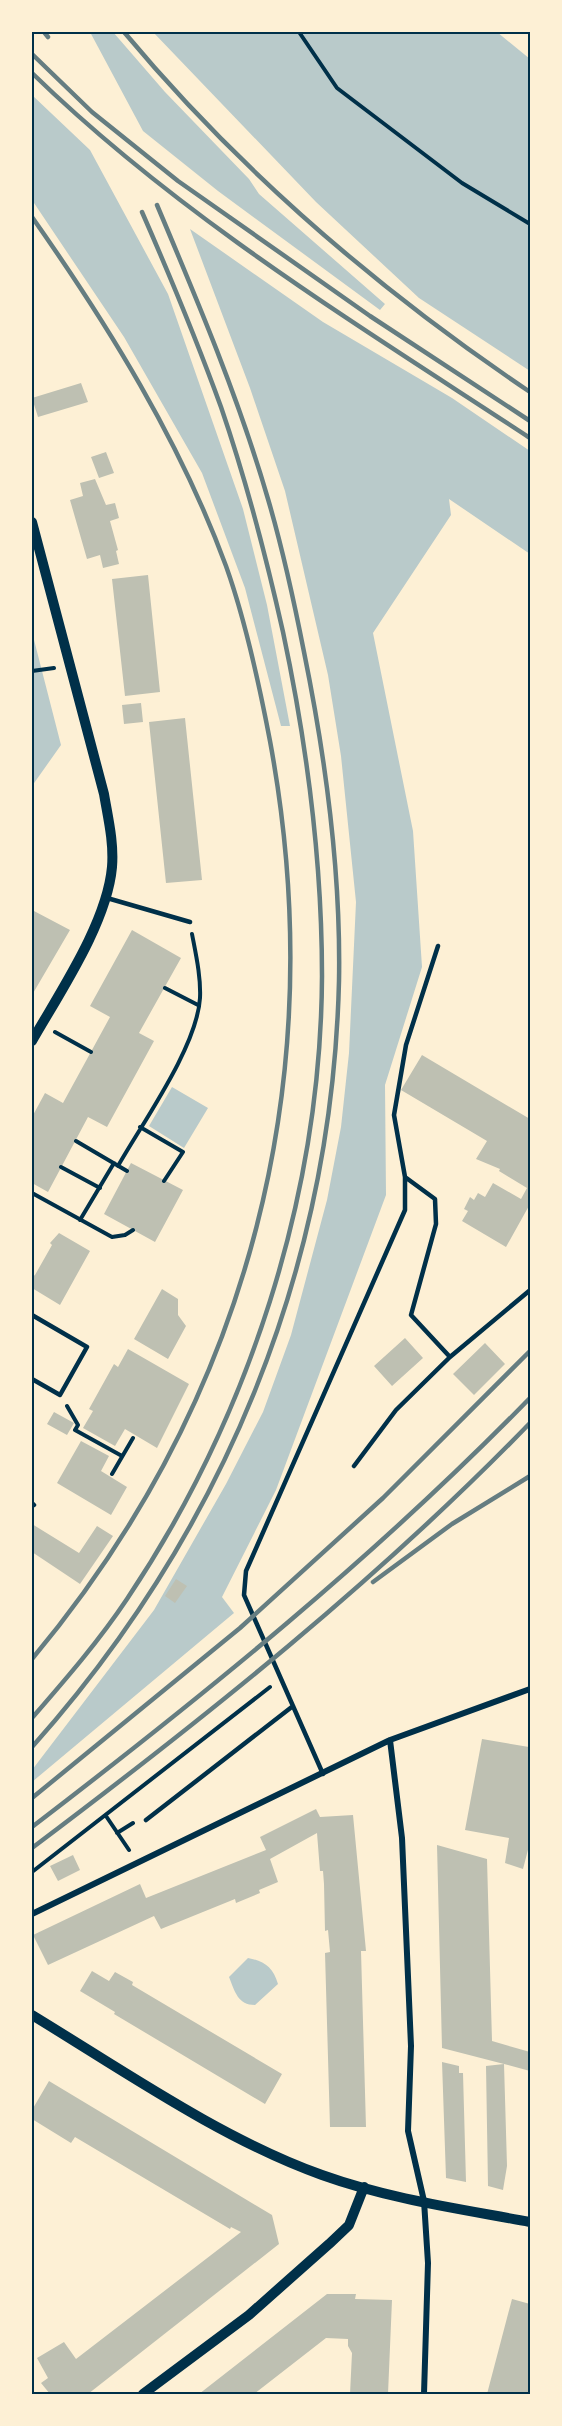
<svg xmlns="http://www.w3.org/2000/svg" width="562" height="2426" font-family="Lato,sans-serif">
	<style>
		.green { fill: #b9caca }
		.building { fill: #bec0b2 }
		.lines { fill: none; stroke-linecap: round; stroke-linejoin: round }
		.path { stroke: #003049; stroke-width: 4 }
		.service { stroke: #003049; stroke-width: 4.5 }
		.minor { stroke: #003049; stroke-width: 6 }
		.tertiary { stroke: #003049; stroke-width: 10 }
		.rail { stroke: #657d81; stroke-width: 4.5 }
		.neatline { fill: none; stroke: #003049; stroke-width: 2 }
	</style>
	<rect width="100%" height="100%" fill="#fdf0d5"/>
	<path class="green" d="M 90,32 L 113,32 L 165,92 L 249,179 L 259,194 L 385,304 L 380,310 L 218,191 L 143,131 Z
		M 153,32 L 497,32 L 530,59 L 530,371 L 419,298 L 316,202 Z
		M 32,95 L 90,150 L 168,294 L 243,509 L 267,605 L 290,726 L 281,726 L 245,588 L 202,473 L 124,337 L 32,200 Z
		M 190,229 L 323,322 L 452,398 L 530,451 L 530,554 L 449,499 L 451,515 L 373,633 L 413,831 L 422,967 L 385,1085 L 386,1195 L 276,1490 L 222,1597 L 234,1613 L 32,1782 L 32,1770 L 154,1610 L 226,1484 L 263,1412 L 291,1335 L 327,1200 L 341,1127 L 349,1053 L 356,902 L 341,756 L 328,675 L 285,491 L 250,388 Z
		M 32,632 L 61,745 L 32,786 Z
		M 172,1087 L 208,1108 L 184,1148 L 149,1126 Z
		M 248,1958 C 264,1961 273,1967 278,1984 L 255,2005 C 238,2005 235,1992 229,1977 Z"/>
	<path class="building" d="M 81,383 L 88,402 L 38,417 L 32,398 Z
		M 106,452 L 114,473 L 99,478 L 91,457 Z
		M 95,479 L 106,505 L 115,503 L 119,518 L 110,521 L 118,550 L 116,551 L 119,564 L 103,568 L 100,555 L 87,559 L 70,500 L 83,496 L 80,483 Z
		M 148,575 L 160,692 L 125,696 L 112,579 Z
		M 141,703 L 143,722 L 124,724 L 122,705 Z
		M 185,718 L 202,880 L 166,883 L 149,722 Z
		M 34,911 L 70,930 L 32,995 L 32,916 Z
		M 132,930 L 181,958 L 139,1033 L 154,1041 L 107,1127 L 88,1117 L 48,1192 L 32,1183 L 32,1117 L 45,1093 L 63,1103 L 110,1017 L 90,1006 Z
		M 422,1055 L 530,1119 L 530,1204 L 506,1247 L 462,1221 L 468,1211 L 464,1209 L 470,1197 L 474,1200 L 478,1193 L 485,1197 L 493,1183 L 521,1199 L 527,1188 L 499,1171 L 500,1169 L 476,1159 L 487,1141 L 401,1090 Z
		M 131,1163 L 183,1190 L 155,1242 L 104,1214 Z
		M 59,1233 L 90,1251 L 60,1305 L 32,1288 L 32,1277 L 35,1275 L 52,1245 L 50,1243 Z
		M 162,1289 L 178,1299 L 178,1315 L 186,1326 L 168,1359 L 134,1339 Z
		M 405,1338 L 423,1358 L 392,1386 L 374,1366 Z
		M 485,1343 L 505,1364 L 474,1395 L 453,1374 Z
		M 128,1349 L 189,1384 L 157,1448 L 125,1429 L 115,1446 L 83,1428 L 93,1411 L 89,1409 L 114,1364 L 118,1367 Z
		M 54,1412 L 74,1423 L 67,1435 L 47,1424 Z
		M 81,1441 L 109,1456 L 101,1471 L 127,1487 L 111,1515 L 57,1483 Z
		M 32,1524 L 79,1553 L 97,1526 L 113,1536 L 80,1584 L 32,1552 Z
		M 176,1579 L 187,1586 L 175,1603 L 165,1596 Z
		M 482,1739 L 529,1747 L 530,1743 L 530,1842 L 523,1869 L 505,1863 L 509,1838 L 465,1830 Z
		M 316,1809 L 320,1817 L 353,1815 L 366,1951 L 361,1951 L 366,2127 L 330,2127 L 325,1953 L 330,1952 L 328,1930 L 325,1931 L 324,1884 L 323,1871 L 320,1871 L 317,1833 L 270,1859 L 278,1882 L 259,1890 L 260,1893 L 236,1903 L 235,1899 L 161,1929 L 154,1916 L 48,1965 L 33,1935 L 140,1884 L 146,1898 L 266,1850 L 260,1837 Z
		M 437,1845 L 487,1859 L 492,2041 L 530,2052 L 530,2071 L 504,2064 L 507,2166 L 503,2190 L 488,2186 L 486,2066 L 504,2064 L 442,2048 Z
		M 73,1855 L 80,1870 L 58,1881 L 50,1866 Z
		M 92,1971 L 109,1981 L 115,1972 L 133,1982 L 132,1985 L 282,2074 L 265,2104 L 114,2014 L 115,2012 L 80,1991 Z
		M 442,2062 L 459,2066 L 459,2073 L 463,2073 L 466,2182 L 446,2178 Z
		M 49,2081 L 272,2215 L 279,2244 L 88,2394 L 50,2394 L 41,2383 L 48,2378 L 37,2358 L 64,2342 L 76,2359 L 241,2232 L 231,2227 L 230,2229 L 75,2137 L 71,2143 L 32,2119 L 32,2110 Z
		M 327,2294 L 356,2294 L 355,2299 L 392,2300 L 388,2394 L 350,2394 L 352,2353 L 348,2346 L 348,2339 L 326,2338 L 254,2394 L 199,2394 Z
		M 512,2299 L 530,2304 L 530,2394 L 487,2394 Z"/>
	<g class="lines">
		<path class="path" d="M 299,32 L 337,88 L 462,183 L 530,224
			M 32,671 L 54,668
			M 165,988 L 198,1005
			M 55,1032 L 91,1052
			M 140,1127 L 183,1152 L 164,1181
			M 76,1141 L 127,1171
			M 118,1166 C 143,1122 197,1047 200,998 C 201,977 196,955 192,934
			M 61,1167 L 100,1188
			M 32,1193 L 112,1237 L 125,1235 L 133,1230
			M 80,1220 L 114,1163
			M 67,1406 L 78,1425 L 75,1430 L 122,1456
			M 112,1474 L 133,1438
			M 106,1816 L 129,1850
			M 117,1833 L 133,1823
			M 32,1872 L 270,1687"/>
		<path class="service" d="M 107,898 L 190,922
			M 32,1315 L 87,1347 L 60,1395 L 32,1379
			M 450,1357 L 529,1291
			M 354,1466 L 396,1410 L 450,1357 L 411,1315 L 436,1224 L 435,1199 L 405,1177
			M 32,1503 L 34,1505
			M 323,1774 L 244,1595 L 246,1571 L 405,1210 L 405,1177 L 394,1115 L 406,1045 L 438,946
			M 146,1820 L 293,1706"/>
		<path class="minor" d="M 390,1740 L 402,1838 L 411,2046 L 408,2131 L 424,2201 L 428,2263 L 424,2394
			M 32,1914 L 390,1740 L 530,1689"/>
		<path class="tertiary" d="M 32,522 L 104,794 C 108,818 114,842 112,867 C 107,923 60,992 32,1041
			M 32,2015 C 121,2069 223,2140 322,2175 C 389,2199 461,2209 530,2222
			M 143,2394 L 249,2315 L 329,2244 L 349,2225 L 364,2187"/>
		<path class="rail" d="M 44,32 L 48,37
			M 124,32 C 240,171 380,291 530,392
			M 32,54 L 92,112 L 178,181 L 370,316 L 530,421
			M 32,73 C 180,217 358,325 530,438
			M 32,217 C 108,325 180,441 226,566 C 246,622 259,683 270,741 C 332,1076 251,1397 32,1659
			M 373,1582 L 452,1524 L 530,1476
			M 32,1718 C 65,1680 99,1641 127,1599 C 249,1417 321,1195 322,976 C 322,860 307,745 283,632 C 266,556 246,480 221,407 C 197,341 170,276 142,212
			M 32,1747 C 223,1533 332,1269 339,981 C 341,871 326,760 304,652 C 294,601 283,550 268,499 C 239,399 198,302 157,205
			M 32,1798 L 240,1628 L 383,1498 L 530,1351
			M 32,1827 C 207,1693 376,1556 530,1398
			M 32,1848 C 206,1717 378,1580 530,1423"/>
	</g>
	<rect width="562" height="2426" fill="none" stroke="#fdf0d5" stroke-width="66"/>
	<rect x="33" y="33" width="496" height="2360" class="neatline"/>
</svg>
